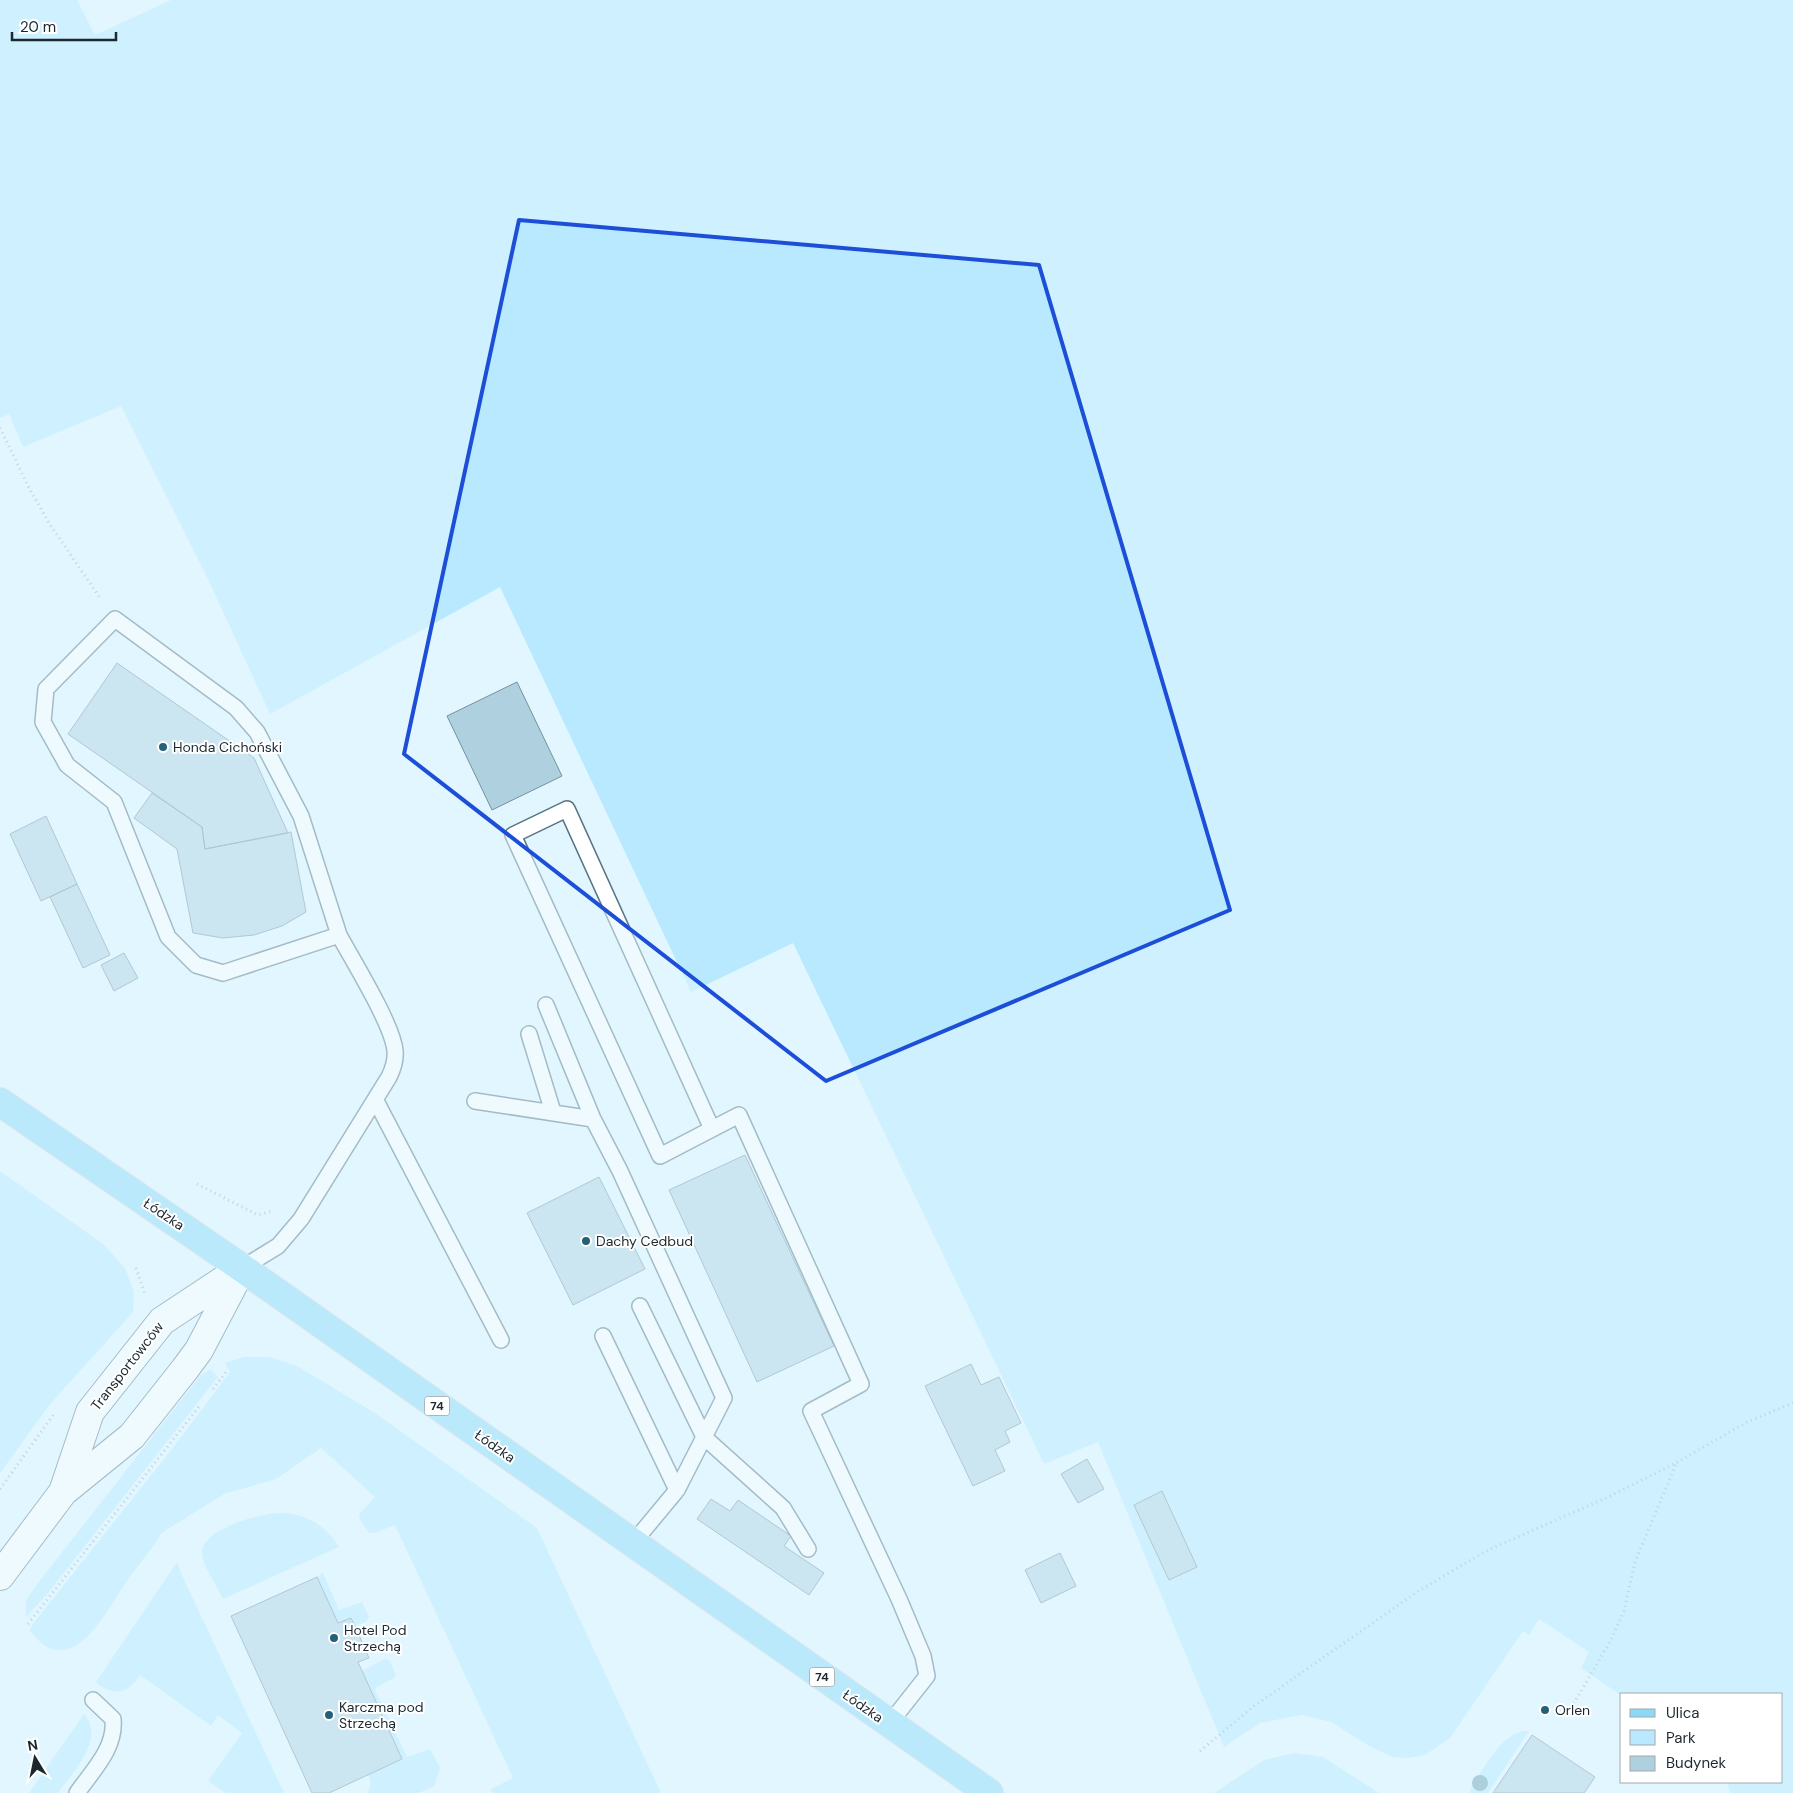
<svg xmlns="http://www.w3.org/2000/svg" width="1793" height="1793" font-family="'DM Sans',sans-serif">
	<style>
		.green { fill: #b8e9ff }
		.building { fill: #afd0df; stroke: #72919f }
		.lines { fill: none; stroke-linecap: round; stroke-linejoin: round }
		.lane-casing { stroke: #567582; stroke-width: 18 }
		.secondary-casing { stroke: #567582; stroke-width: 30 }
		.primary-casing { stroke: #d1d4d5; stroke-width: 30 }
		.path { stroke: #97a8b0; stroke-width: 3; stroke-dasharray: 1 4; stroke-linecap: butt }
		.lane { stroke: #fff; stroke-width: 15 }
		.secondary { stroke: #fff; stroke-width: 28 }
		.primary { stroke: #8bd9f5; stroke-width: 28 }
		.tree { fill: #6c9fb0 }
		.marked { fill: none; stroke: #1d4ed8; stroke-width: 4; stroke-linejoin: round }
		.poi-dot { fill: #246178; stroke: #fff; stroke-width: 2 }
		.labels { text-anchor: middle; stroke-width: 4; stroke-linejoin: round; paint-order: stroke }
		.shield { fill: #fff; stroke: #5f686d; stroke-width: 1 }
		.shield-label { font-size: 12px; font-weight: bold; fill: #1b282e }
		.poi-label { font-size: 14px; fill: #1b282e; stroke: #fff; text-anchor: start }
		.street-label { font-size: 14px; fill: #1b282e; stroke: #fff }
	</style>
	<rect width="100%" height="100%" fill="#e2f6ff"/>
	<path class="green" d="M 0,0 L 77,0 L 95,35 L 171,0 L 1793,0 L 1793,1793 L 1730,1793 L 1727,1782 L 1782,1782 L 1782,1694 L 1622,1694 L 1622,1696 L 1581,1668 L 1589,1652 L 1539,1619 L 1529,1635 L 1523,1631 L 1450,1738 L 1425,1755 L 1409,1758 L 1392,1757 L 1371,1747 L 1331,1722 L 1302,1715 L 1260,1723 L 1224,1747 L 1098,1442 L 1044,1464 L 793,943 L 691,992 L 500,587 L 270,714 L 208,579 L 121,406 L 23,447 L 9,414 L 0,418 Z
		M 0,1171 L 103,1244 L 125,1268 L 134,1292 L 133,1312 L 51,1403 L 0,1473 Z
		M 244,1357 L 269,1357 L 297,1366 L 375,1413 L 537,1528 L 661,1793 L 492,1793 L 491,1789 L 513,1778 L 395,1525 L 374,1533 L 369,1533 L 359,1518 L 360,1513 L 375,1497 L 321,1448 L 276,1479 L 224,1494 L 160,1534 C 157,1544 136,1567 129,1578 C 107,1609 72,1686 30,1631 L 32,1625 L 172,1449 L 230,1372 L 225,1363 Z
		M 210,1369 L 218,1377 L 48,1593 L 26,1617 L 26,1600 L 38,1583 L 200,1376 Z
		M 279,1513 C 305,1513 326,1525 339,1547 L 223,1599 C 218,1588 202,1564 202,1554 C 201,1528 260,1514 279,1513 Z
		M 177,1562 L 181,1573 L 284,1793 L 226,1793 L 208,1781 L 242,1733 L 218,1715 L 211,1726 L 140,1675 C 128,1694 113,1697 96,1682 Z
		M 323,1573 L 339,1610 L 362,1602 L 369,1617 L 366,1622 L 355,1626 L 350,1618 L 338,1623 L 317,1577 Z
		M 385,1659 L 389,1660 L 396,1675 L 394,1678 L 377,1687 L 375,1690 L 407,1757 L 430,1749 L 440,1768 L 434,1786 L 419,1793 L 368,1793 L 371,1782 L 368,1775 L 402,1759 L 362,1671 Z
		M 84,1714 C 106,1740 73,1771 58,1793 L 29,1793 Z
		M 1529,1731 L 1488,1793 L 1470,1793 L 1471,1788 C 1484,1769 1502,1730 1529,1731 Z
		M 1294,1753 L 1323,1757 L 1379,1793 L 1214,1793 L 1264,1760 Z"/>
	<path class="building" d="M 117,663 L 254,758 L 288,833 L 205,849 L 202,827 L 68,734 Z
		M 517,682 L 562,776 L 492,810 L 447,716 Z
		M 152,793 L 202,827 L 205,849 L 291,832 L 306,912 L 282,926 L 254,935 L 223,938 L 193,933 L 177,849 L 134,818 Z
		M 46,816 L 77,884 L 41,901 L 10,834 Z
		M 77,884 L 110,955 L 83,968 L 50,897 Z
		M 124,953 L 138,978 L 114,991 L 101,965 Z
		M 745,1155 L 834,1346 L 757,1382 L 669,1190 Z
		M 599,1177 L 645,1269 L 573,1305 L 527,1213 Z
		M 971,1364 L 981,1385 L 999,1377 L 1021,1423 L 1005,1431 L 1010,1442 L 995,1450 L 1005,1471 L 973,1486 L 925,1386 Z
		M 1087,1459 L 1104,1489 L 1078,1503 L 1061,1474 Z
		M 1162,1491 L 1197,1567 L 1169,1580 L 1134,1505 Z
		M 711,1499 L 730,1511 L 738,1500 L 791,1536 L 784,1546 L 824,1573 L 809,1595 L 697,1519 Z
		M 1060,1553 L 1076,1586 L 1041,1603 L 1025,1570 Z
		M 317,1577 L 338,1623 L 351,1618 L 355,1626 L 369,1658 L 358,1662 L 402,1759 L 329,1793 L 312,1793 L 231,1616 Z
		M 1532,1735 L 1595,1777 L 1584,1793 L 1493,1793 Z"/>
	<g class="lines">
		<g class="lane-casing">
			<path id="lane" d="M 546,1005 L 593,1119
				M 529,1034 L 553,1112
				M 376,1101 L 501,1340
				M 475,1101 L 593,1119 L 620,1171 L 724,1398 L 677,1490 L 633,1543
				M 712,1129 L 567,809 L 513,835 L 660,1156 L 739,1115 L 861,1384 L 811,1411 L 899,1599 L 923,1656 L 927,1676 L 889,1724
				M 242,1268 L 278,1246 L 301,1219 L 389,1077 C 393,1069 396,1061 395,1051 C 393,1025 353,961 339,935 L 223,973 L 196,965 L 168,937 L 114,802 L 67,765 L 43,722 L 46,689 L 115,619 L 236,708 L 257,732 L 301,816 L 339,935
				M 640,1306 L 704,1437 L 783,1508 L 808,1549
				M 603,1336 L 677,1490
				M 77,1793 C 93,1770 116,1748 113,1719 L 93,1700"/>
		</g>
		<g class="secondary-casing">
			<path id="secondary" d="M 63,1492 L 90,1412 L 162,1321 L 239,1270
				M 0,1576 L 63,1492 L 132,1436 L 185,1369 L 199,1350 L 242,1268"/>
		</g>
		<g class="primary-casing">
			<path id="primary" d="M 0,1102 L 242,1268 L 989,1793"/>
		</g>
		<path class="path" d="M 0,428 L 28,486 L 49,523 L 100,598
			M 197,1184 L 258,1215 L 273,1211
			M 136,1268 L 145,1294
			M 213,1389 L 226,1372
			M 0,1489 L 54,1414
			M 28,1624 L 201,1404
			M 1571,1708 L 1611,1640 L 1624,1611 L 1635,1562 L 1676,1464
			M 1200,1751 L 1254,1706 L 1420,1590 L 1486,1551 L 1606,1498 L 1676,1463 L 1747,1422 L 1793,1403"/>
		<use href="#lane" class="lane"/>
		<use href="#secondary" class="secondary"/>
		<use href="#primary" class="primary"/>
	</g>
	<circle class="tree" cx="1480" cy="1783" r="8"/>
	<path d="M0 0H1793V1793H0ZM 519,220 L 1039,265 L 1230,910 L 826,1081 L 404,754 Z" fill="#e2f6ff" fill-opacity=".55" fill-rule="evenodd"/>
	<path class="marked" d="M 519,220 L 1039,265 L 1230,910 L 826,1081 L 404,754 Z"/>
	<g class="poi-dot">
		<circle cx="163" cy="747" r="5"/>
		<circle cx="586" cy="1241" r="5"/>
		<circle cx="334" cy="1638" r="5"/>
		<circle cx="1545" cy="1710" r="5"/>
		<circle cx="329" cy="1715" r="5"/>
	</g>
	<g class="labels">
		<g class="shield">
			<rect x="424.5" y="1396.5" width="25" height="19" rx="4"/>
			<rect x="809.5" y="1667.5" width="25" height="19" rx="4"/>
		</g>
		<g class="shield-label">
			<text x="437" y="1410">74</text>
			<text x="822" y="1681">74</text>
		</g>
		<g class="poi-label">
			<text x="173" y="752">Honda Cichoński</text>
			<text x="596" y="1246">Dachy Cedbud</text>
			<text x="344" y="1635">Hotel Pod<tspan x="344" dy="16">Strzechą</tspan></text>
			<text x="339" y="1712">Karczma pod<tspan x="339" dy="16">Strzechą</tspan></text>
			<text x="1555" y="1715">Orlen</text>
		</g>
		<g class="street-label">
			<text transform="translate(164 1214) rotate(34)" y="5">Łódzka</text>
			<text transform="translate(127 1366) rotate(-52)" y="5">Transportowców</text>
			<text transform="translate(495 1446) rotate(35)" y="5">Łódzka</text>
			<text transform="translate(863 1706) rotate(35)" y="5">Łódzka</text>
		</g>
	</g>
	<rect x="1620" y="1693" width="162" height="90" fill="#ffffff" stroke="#a4a9ab"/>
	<rect x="1630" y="1709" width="25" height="8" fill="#8bd9f5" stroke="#a4a9ab"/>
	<text x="1666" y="1718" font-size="15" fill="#1b282e">Ulica</text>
	<rect x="1630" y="1730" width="25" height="15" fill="#b8e9ff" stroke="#a4a9ab"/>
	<text x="1666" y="1743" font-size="15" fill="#1b282e">Park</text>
	<rect x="1630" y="1756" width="25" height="15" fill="#afd0df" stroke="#a4a9ab"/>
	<text x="1666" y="1768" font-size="15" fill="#1b282e">Budynek</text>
	<g transform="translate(35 1758) rotate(350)" stroke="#ffffff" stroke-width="4" paint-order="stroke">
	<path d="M0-4L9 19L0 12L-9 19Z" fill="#1b282e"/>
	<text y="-8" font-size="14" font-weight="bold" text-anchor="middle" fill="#1b282e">N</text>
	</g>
	<path d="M12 32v8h104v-8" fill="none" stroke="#1b282e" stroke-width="2.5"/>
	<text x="20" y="32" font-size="15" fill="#1b282e" stroke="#ffffff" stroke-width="4" paint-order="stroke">20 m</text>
</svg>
